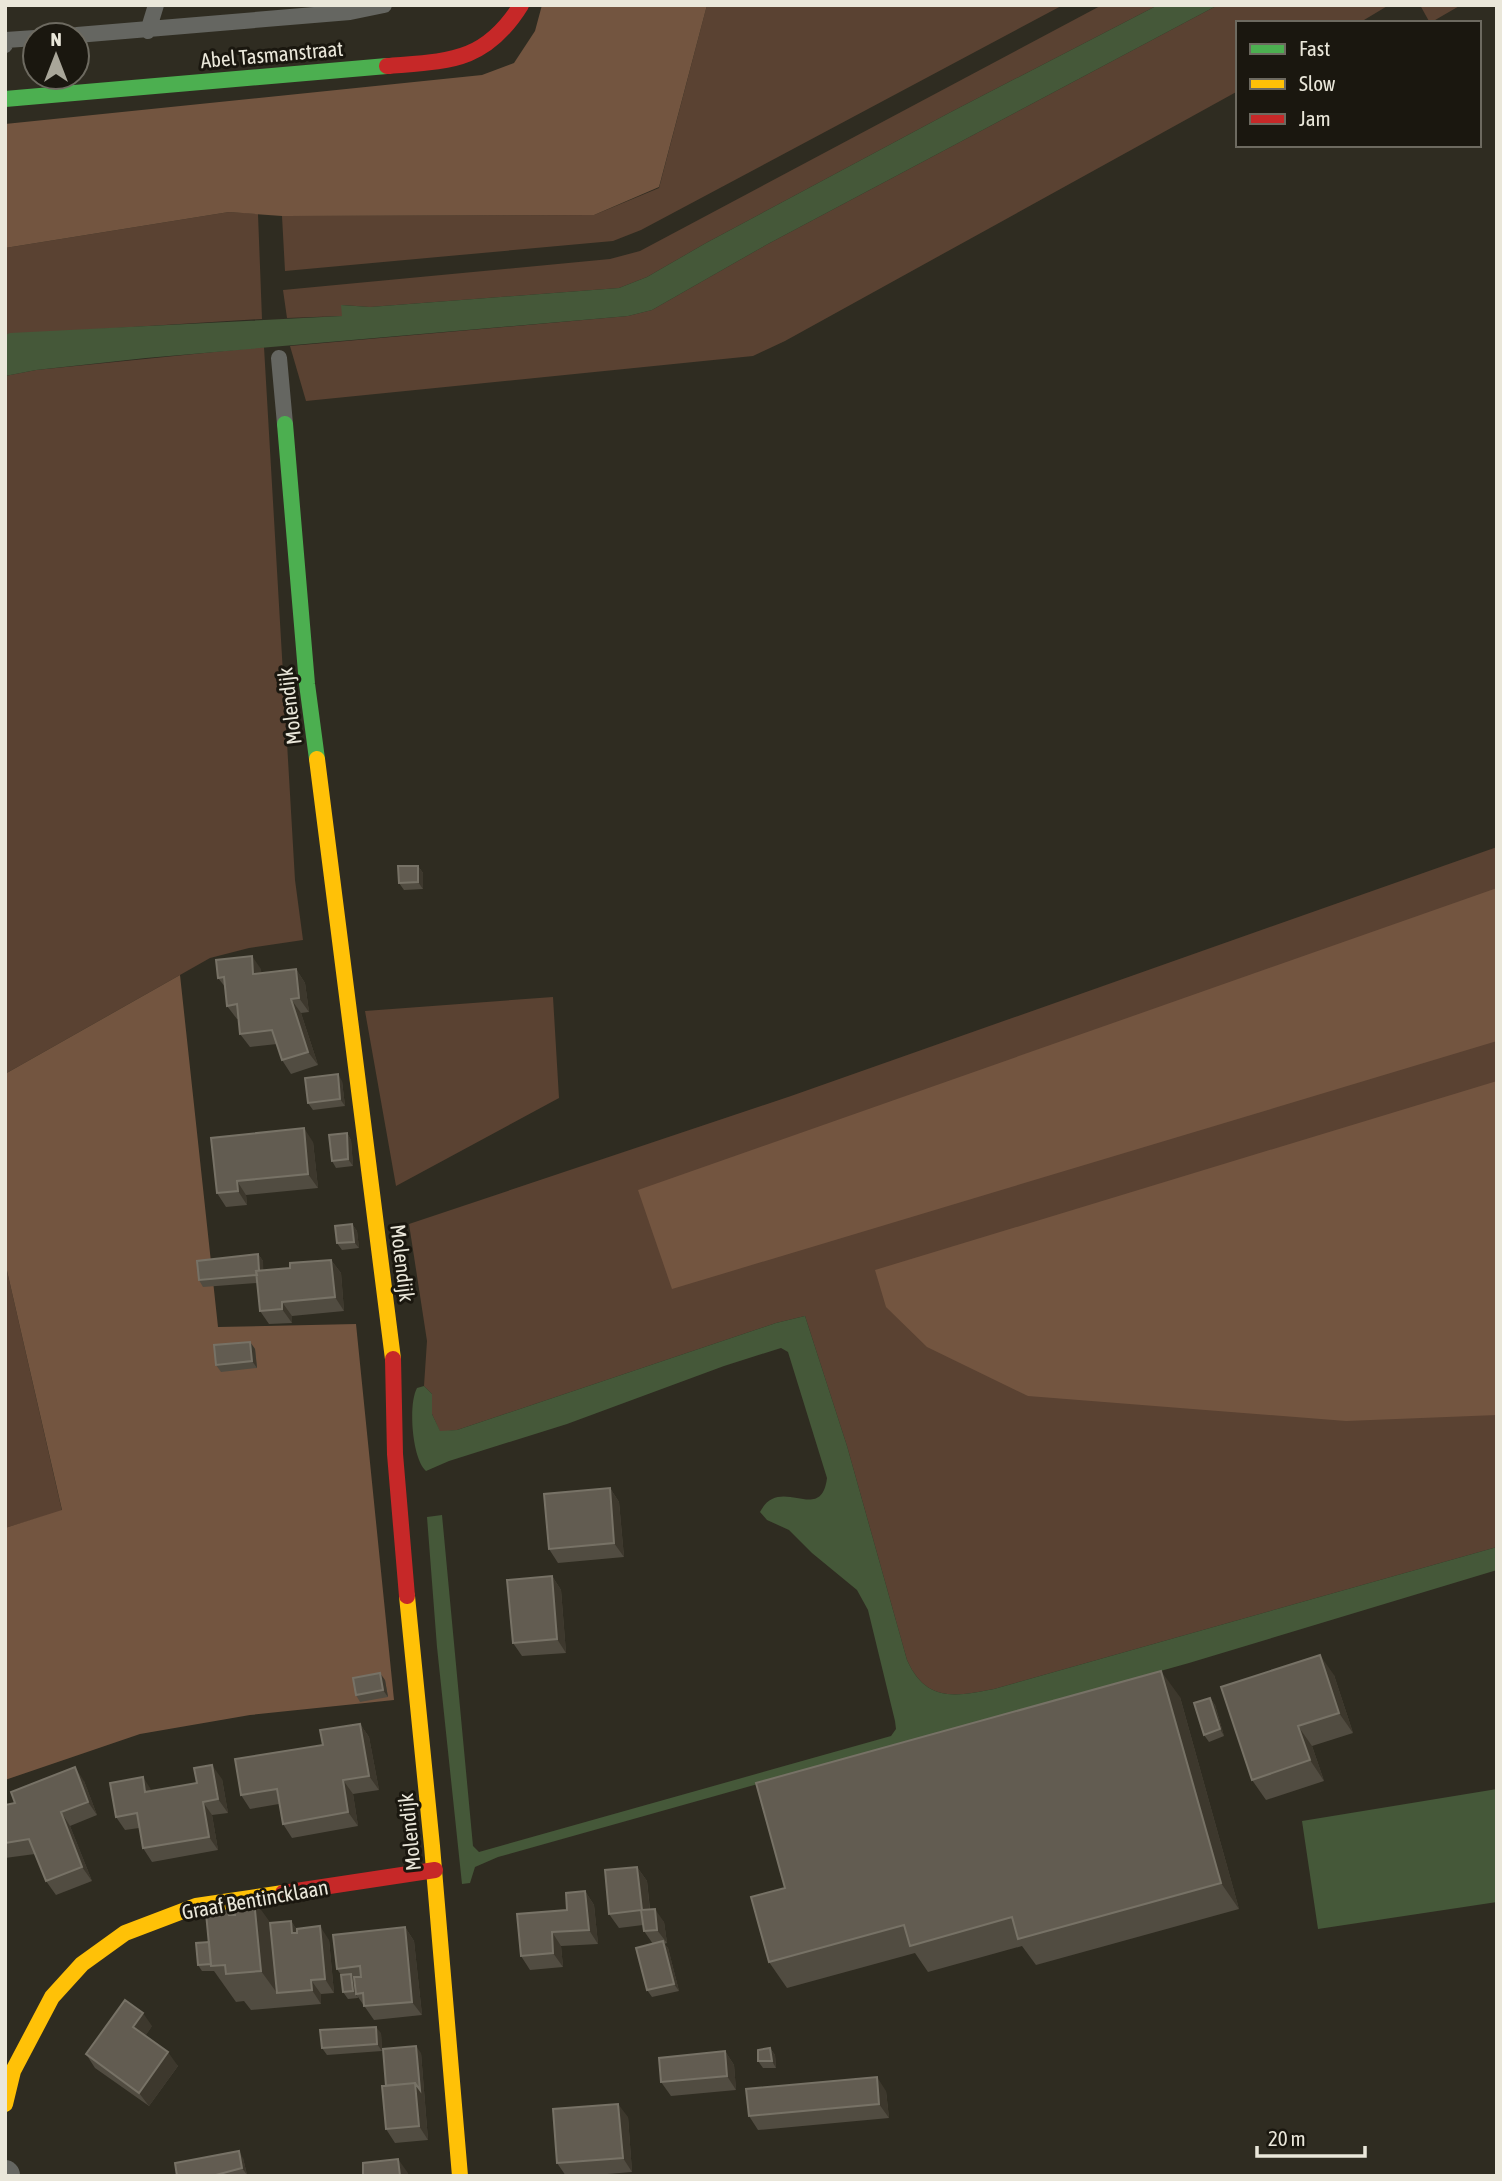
<svg xmlns="http://www.w3.org/2000/svg" width="1502" height="2181" font-family="'Asap Condensed',sans-serif">
	<style>
		.green { fill: #5a4232 }
		.forest { fill: #735540 }
		.water { fill: #455839 }
		.lines { fill: none; stroke-linecap: round; stroke-linejoin: round }
		.lane { stroke: #656661; stroke-width: 16 }
		.street { stroke: #656661; stroke-width: 30 }
		.fast { stroke: #4caf50; stroke-width: 16 }
		.slow { stroke: #ffc107; stroke-width: 16 }
		.jam { stroke: #c62828; stroke-width: 16 }
		.wall { fill: #514c41 }
		.shaded-wall { fill: #3d382d }
		.building { fill: #625c51; stroke: #777266; stroke-width: 2 }
		.labels { text-anchor: middle; stroke-width: 6; stroke-linejoin: round; paint-order: stroke }
		.street-label { font-size: 21px; fill: #eae7da; stroke: #1a170f }
	</style>
	<rect width="100%" height="100%" fill="#2f2c21"/>
	<path class="green" d="M 707,5 L 1063,5 L 641,230 L 613,241 L 285,271 L 282,216 L 594,215 L 659,188 Z
		M 1102,5 L 1158,5 L 949,113 L 706,243 L 647,277 L 619,288 L 370,307 L 342,305 L 342,316 L 287,318 L 283,290 L 610,259 L 640,251 Z
		M 1218,5 L 1389,5 L 1359,23 L 1238,23 L 1238,91 L 785,341 L 753,356 L 306,401 L 290,346 L 628,316 L 652,310 L 766,245 Z
		M 1420,5 L 1461,5 L 1430,23 Z
		M 229,212 L 258,214 L 262,319 L 5,335 L 5,248 Z
		M 264,347 L 295,880 L 303,940 L 249,948 L 210,958 L 5,1074 L 5,376 L 36,370 Z
		M 1497,847 L 1497,1547 L 994,1689 C 954,1697 926,1702 907,1660 L 847,1446 L 805,1316 L 776,1323 L 457,1430 L 440,1432 L 432,1414 L 432,1394 L 424,1386 L 427,1341 L 409,1224 L 791,1096 Z
		M 553,997 L 559,1098 L 396,1186 L 365,1011 Z
		M 5,1262 L 62,1511 L 5,1528 Z"/>
	<path class="forest" d="M 542,5 L 707,5 L 659,187 L 594,215 L 282,216 L 229,212 L 5,248 L 5,124 L 482,75 L 514,63 L 535,31 Z
		M 1497,888 L 1497,1041 L 672,1289 L 638,1190 Z
		M 180,975 L 218,1327 L 356,1324 L 394,1700 L 250,1715 L 140,1734 L 5,1780 L 5,1528 L 62,1510 L 5,1262 L 5,1074 Z
		M 1497,1081 L 1497,1415 L 1346,1421 L 1028,1396 L 927,1347 L 886,1307 L 875,1270 Z"/>
	<path class="water" d="M 1158,5 L 1218,5 L 766,245 L 652,310 L 628,316 L 146,358 L 36,370 L 5,376 L 5,335 L 10,333 L 342,316 L 341,305 L 370,307 L 619,288 L 647,277 L 706,243 L 949,113 Z
		M 805,1316 L 847,1446 L 907,1660 C 926,1702 954,1697 994,1689 L 1497,1547 L 1497,1570 L 1189,1663 L 498,1857 L 475,1867 L 470,1883 L 462,1884 L 437,1647 L 427,1517 L 442,1515 L 473,1846 L 479,1852 L 891,1736 L 896,1729 L 895,1721 L 868,1610 L 857,1590 L 812,1553 L 789,1530 L 767,1520 L 760,1512 C 780,1473 821,1526 827,1478 L 788,1352 L 781,1348 L 724,1366 L 567,1424 L 449,1461 L 426,1471 C 412,1459 408,1404 417,1388 L 424,1386 L 432,1394 L 432,1414 L 440,1431 L 457,1430 L 776,1323 Z
		M 1497,1789 L 1497,1902 L 1318,1929 L 1302,1821 Z"/>
	<g class="lines">
		<path class="lane" d="M 148,31 L 156,5
			M 77,35 L 350,12 L 384,5
			M 5,45 L 6,40 L 35,38
			M 279,358 L 285,424"/>
		<path class="street" d="M 5,2175 L 5,2176"/>
		<path class="fast" d="M 5,99 L 387,66
			M 285,424 L 307,684 L 317,759"/>
		<path class="slow" d="M 317,759 L 393,1359
			M 407,1596 L 432,1846 L 460,2176
			M 5,2104 L 13,2071 L 52,1997 L 82,1964 L 125,1933 L 196,1906 L 283,1893"/>
		<path class="jam" d="M 387,66 C 448,61 485,63 521,5
			M 393,1359 L 395,1454 L 407,1596
			M 283,1893 L 435,1870"/>
	</g>
	<path class="wall" d="M 418,866 L 423,873 L 423,889 L 404,890 L 399,883 Z
		M 261,969 L 261,973 L 296,969 L 305,983 L 309,1012 L 301,1013 L 318,1065 L 291,1074 L 282,1060 L 277,1044 L 250,1047 L 240,1034 L 239,1019 L 237,1019 L 227,1006 L 226,988 L 218,978 Z
		M 342,1081 L 345,1106 L 313,1110 L 308,1103 Z
		M 347,1133 L 351,1140 L 353,1166 L 336,1168 L 332,1161 Z
		M 211,1138 L 313,1142 L 318,1188 L 246,1195 L 247,1205 L 226,1207 L 217,1193 Z
		M 352,1224 L 357,1231 L 359,1248 L 342,1250 L 337,1243 Z
		M 258,1254 L 263,1261 L 263,1271 L 290,1268 L 331,1260 L 341,1273 L 344,1311 L 292,1316 L 292,1323 L 269,1324 L 260,1311 L 257,1283 L 203,1287 L 199,1280 Z
		M 250,1342 L 255,1349 L 257,1368 L 221,1372 L 216,1365 Z
		M 610,1488 L 619,1502 L 624,1557 L 558,1563 L 549,1549 Z
		M 552,1576 L 561,1590 L 566,1653 L 522,1656 L 513,1643 Z
		M 1334,1675 L 1353,1733 L 1312,1746 L 1324,1781 L 1266,1800 L 1252,1780 Z
		M 385,1680 L 388,1697 L 360,1702 L 356,1695 Z
		M 1180,1697 L 1239,1909 L 1036,1965 L 1022,1946 L 928,1972 L 915,1953 L 787,1988 L 769,1962 L 785,1888 Z
		M 1210,1698 L 1215,1705 L 1224,1736 L 1209,1742 L 1204,1735 Z
		M 360,1724 L 369,1737 L 379,1790 L 353,1794 L 358,1826 L 292,1838 L 283,1824 L 279,1804 L 250,1809 L 241,1795 Z
		M 222,1779 L 228,1813 L 212,1815 L 218,1850 L 152,1862 L 143,1848 L 139,1828 L 125,1830 L 116,1817 L 152,1791 Z
		M 84,1781 L 97,1815 L 70,1826 L 92,1881 L 56,1895 L 46,1881 L 35,1854 L 5,1858 L 5,1805 L 15,1803 Z
		M 637,1867 L 647,1881 L 650,1909 L 664,1922 L 667,1943 L 664,1944 L 668,1948 L 679,1991 L 652,1997 L 647,1990 L 653,1944 L 644,1931 L 643,1925 L 619,1928 L 609,1914 Z
		M 585,1891 L 594,1905 L 598,1944 L 561,1946 L 563,1967 L 530,1970 L 521,1956 L 567,1910 Z
		M 229,1911 L 231,1915 L 270,1923 L 291,1921 L 297,1930 L 329,1940 L 334,1993 L 321,1994 L 321,2004 L 251,2010 L 244,2001 L 236,2002 L 214,1971 L 202,1971 L 198,1965 L 209,1942 Z
		M 405,1927 L 414,1941 L 422,2015 L 374,2020 L 358,1997 L 358,1998 L 348,1999 L 343,1992 L 341,1975 L 337,1969 Z
		M 152,2026 L 145,2036 L 178,2066 L 149,2106 L 95,2068 L 86,2054 Z
		M 381,2033 L 382,2051 L 327,2055 L 322,2048 Z
		M 770,2048 L 775,2055 L 776,2068 L 763,2068 L 758,2061 Z
		M 725,2051 L 734,2065 L 736,2090 L 671,2096 L 661,2082 Z
		M 421,2053 L 428,2140 L 395,2143 L 386,2129 L 386,2086 Z
		M 886,2091 L 889,2118 L 758,2130 L 749,2116 Z
		M 628,2117 L 632,2172 L 583,2176 L 566,2176 L 557,2163 Z
		M 243,2158 L 247,2175 L 177,2176 Z"/>
	<path class="shaded-wall" d="M 418,866 L 423,873 L 423,889 L 418,882 Z
		M 252,956 L 261,969 L 263,988 L 253,974 Z
		M 296,969 L 305,983 L 309,1012 L 299,998 Z
		M 291,999 L 301,1013 L 318,1065 L 308,1052 Z
		M 338,1074 L 342,1081 L 345,1106 L 340,1099 Z
		M 304,1128 L 313,1142 L 318,1188 L 308,1174 Z
		M 347,1133 L 351,1140 L 353,1166 L 348,1159 Z
		M 237,1181 L 246,1195 L 247,1205 L 238,1191 Z
		M 352,1224 L 357,1231 L 359,1248 L 354,1242 Z
		M 258,1254 L 263,1261 L 264,1282 L 260,1275 Z
		M 331,1260 L 341,1273 L 344,1311 L 335,1297 Z
		M 282,1302 L 292,1316 L 292,1323 L 282,1309 Z
		M 250,1342 L 255,1349 L 257,1368 L 252,1361 Z
		M 610,1488 L 619,1502 L 624,1557 L 614,1543 Z
		M 552,1576 L 561,1590 L 566,1653 L 557,1639 Z
		M 1320,1655 L 1334,1675 L 1353,1733 L 1339,1713 Z
		M 1161,1671 L 1180,1697 L 1239,1909 L 1221,1883 Z
		M 380,1673 L 385,1680 L 388,1697 L 383,1690 Z
		M 1210,1698 L 1215,1705 L 1224,1736 L 1220,1729 Z
		M 360,1724 L 369,1737 L 379,1790 L 369,1776 Z
		M 1298,1726 L 1312,1746 L 1324,1781 L 1310,1760 Z
		M 212,1765 L 222,1779 L 228,1813 L 218,1799 Z
		M 75,1767 L 84,1781 L 97,1815 L 88,1802 Z
		M 143,1777 L 152,1791 L 145,1792 Z
		M 343,1780 L 353,1794 L 358,1826 L 348,1812 Z
		M 203,1802 L 212,1815 L 218,1850 L 209,1837 Z
		M 61,1812 L 70,1826 L 92,1881 L 82,1867 Z
		M 637,1867 L 647,1881 L 651,1923 L 642,1910 Z
		M 585,1891 L 594,1905 L 598,1944 L 589,1930 Z
		M 254,1900 L 280,1936 L 277,1993 L 261,1971 Z
		M 655,1909 L 664,1922 L 667,1943 L 657,1930 Z
		M 291,1921 L 300,1934 L 292,1933 Z
		M 320,1926 L 329,1940 L 334,1993 L 325,1979 Z
		M 405,1927 L 414,1941 L 422,2015 L 412,2002 Z
		M 552,1932 L 561,1946 L 563,1967 L 553,1953 Z
		M 663,1941 L 668,1948 L 679,1991 L 674,1984 Z
		M 351,1974 L 356,1981 L 356,1994 L 358,1998 L 353,1991 Z
		M 311,1980 L 321,1994 L 321,2004 L 312,1990 Z
		M 143,2013 L 152,2026 L 142,2041 L 133,2027 Z
		M 376,2027 L 381,2033 L 382,2051 L 377,2044 Z
		M 416,2046 L 421,2053 L 428,2140 L 419,2126 L 415,2083 Z
		M 770,2048 L 775,2055 L 776,2068 L 772,2061 Z
		M 725,2051 L 734,2065 L 736,2090 L 727,2076 Z
		M 168,2052 L 178,2066 L 149,2106 L 139,2093 Z
		M 877,2077 L 886,2091 L 889,2118 L 879,2104 Z
		M 618,2104 L 628,2117 L 632,2172 L 623,2158 Z
		M 239,2151 L 243,2158 L 247,2175 L 242,2168 Z
		M 398,2159 L 408,2173 L 408,2176 L 400,2176 Z"/>
	<path class="building" d="M 398,866 L 418,866 L 418,882 L 399,883 Z
		M 252,956 L 253,974 L 296,969 L 299,998 L 291,999 L 308,1052 L 282,1060 L 272,1030 L 240,1034 L 237,1004 L 227,1006 L 224,977 L 218,978 L 216,960 Z
		M 338,1074 L 340,1099 L 308,1103 L 305,1078 Z
		M 304,1128 L 308,1174 L 237,1181 L 238,1191 L 217,1193 L 211,1138 Z
		M 347,1133 L 348,1159 L 332,1161 L 329,1135 Z
		M 352,1224 L 354,1242 L 337,1243 L 335,1226 Z
		M 258,1254 L 259,1271 L 256,1271 L 257,1275 L 199,1280 L 197,1261 Z
		M 331,1260 L 335,1297 L 282,1302 L 282,1309 L 260,1311 L 256,1271 L 290,1268 L 290,1263 Z
		M 250,1342 L 252,1361 L 216,1365 L 214,1345 Z
		M 610,1488 L 614,1543 L 549,1549 L 544,1494 Z
		M 552,1576 L 557,1639 L 513,1643 L 507,1580 Z
		M 1320,1655 L 1339,1713 L 1298,1726 L 1310,1760 L 1252,1780 L 1221,1687 Z
		M 1161,1671 L 1221,1883 L 1018,1939 L 1012,1917 L 910,1946 L 904,1925 L 769,1962 L 751,1897 L 785,1888 L 756,1783 Z
		M 380,1673 L 383,1690 L 356,1695 L 353,1678 Z
		M 1210,1698 L 1220,1729 L 1204,1735 L 1194,1703 Z
		M 360,1724 L 369,1776 L 343,1780 L 348,1812 L 283,1824 L 277,1789 L 241,1795 L 235,1759 L 323,1745 L 320,1730 Z
		M 212,1765 L 218,1799 L 203,1802 L 209,1837 L 143,1848 L 137,1813 L 116,1817 L 110,1783 L 143,1777 L 145,1792 L 197,1783 L 194,1768 Z
		M 75,1767 L 88,1802 L 61,1812 L 82,1867 L 46,1881 L 29,1839 L 5,1843 L 5,1805 L 15,1803 L 11,1792 Z
		M 637,1867 L 642,1910 L 655,1909 L 657,1930 L 644,1931 L 641,1910 L 609,1914 L 605,1870 Z
		M 585,1891 L 589,1930 L 552,1932 L 553,1953 L 521,1956 L 517,1914 L 567,1910 L 566,1893 Z
		M 254,1900 L 261,1971 L 226,1974 L 225,1965 L 211,1966 L 206,1913 L 229,1911 L 229,1915 L 235,1915 L 234,1902 Z
		M 291,1921 L 292,1933 L 297,1933 L 297,1929 L 320,1926 L 325,1979 L 311,1980 L 312,1990 L 277,1993 L 270,1923 Z
		M 405,1927 L 412,2002 L 364,2006 L 363,1993 L 356,1994 L 354,1977 L 361,1977 L 360,1966 L 337,1969 L 333,1935 Z
		M 663,1941 L 674,1984 L 647,1990 L 636,1948 Z
		M 209,1942 L 211,1964 L 198,1965 L 196,1943 Z
		M 351,1974 L 353,1991 L 343,1992 L 341,1975 Z
		M 125,2000 L 143,2013 L 133,2027 L 168,2052 L 139,2093 L 86,2054 Z
		M 376,2027 L 377,2044 L 322,2048 L 320,2030 Z
		M 416,2046 L 420,2090 L 415,2083 L 386,2086 L 383,2049 Z
		M 770,2048 L 772,2061 L 758,2061 L 758,2050 Z
		M 725,2051 L 727,2076 L 661,2082 L 659,2058 Z
		M 877,2077 L 879,2104 L 749,2116 L 746,2089 Z
		M 415,2083 L 419,2126 L 386,2129 L 382,2086 Z
		M 618,2104 L 623,2158 L 557,2163 L 553,2109 Z
		M 239,2151 L 242,2168 L 212,2176 L 177,2176 L 175,2163 Z
		M 398,2159 L 400,2176 L 363,2176 L 363,2163 Z"/>
	<g class="labels">
		<g class="street-label">
			<text transform="translate(272 55) rotate(-5)" y="7">Abel Tasmanstraat</text>
			<text transform="translate(290 706) rotate(-97)" y="7">Molendijk</text>
			<text transform="translate(402 1263) rotate(83)" y="7">Molendijk</text>
			<text transform="translate(410 1832) rotate(-96)" y="7">Molendijk</text>
			<text transform="translate(255 1900) rotate(-10)" y="7">Graaf Bentincklaan</text>
		</g>
	</g>
	<rect width="1502" height="2181" fill="none" stroke="#eae7da" stroke-width="14"/>
	<rect x="1236" y="21" width="245" height="126" fill="#1a170f" stroke="#6d6a60" stroke-width="2"/>
	<rect x="1250" y="44" width="35" height="10" fill="#4caf50" stroke="#6d6a60" stroke-width="2"/>
	<text x="1299" y="56" font-size="21" fill="#eae7da">Fast</text>
	<rect x="1250" y="79" width="35" height="10" fill="#ffc107" stroke="#6d6a60" stroke-width="2"/>
	<text x="1299" y="91" font-size="21" fill="#eae7da">Slow</text>
	<rect x="1250" y="114" width="35" height="10" fill="#c62828" stroke="#6d6a60" stroke-width="2"/>
	<text x="1299" y="126" font-size="21" fill="#eae7da">Jam</text>
	<g transform="translate(56 56)"><circle r="33" fill="#1a170f" stroke="#6d6a60" stroke-width="2"/>
	<path d="M0-5L12 26L0 18L-12 26Z" fill="#a9a699"/>
	<text y="-10" font-size="19" font-weight="bold" text-anchor="middle" fill="#eae7da">N</text>
	</g>
	<path d="M1257 2146v10h108v-10" fill="none" stroke="#eae7da" stroke-width="3.5"/>
	<text x="1268" y="2146" font-size="21" fill="#eae7da" stroke="#1a170f" stroke-width="5" paint-order="stroke">20 m</text>
</svg>
